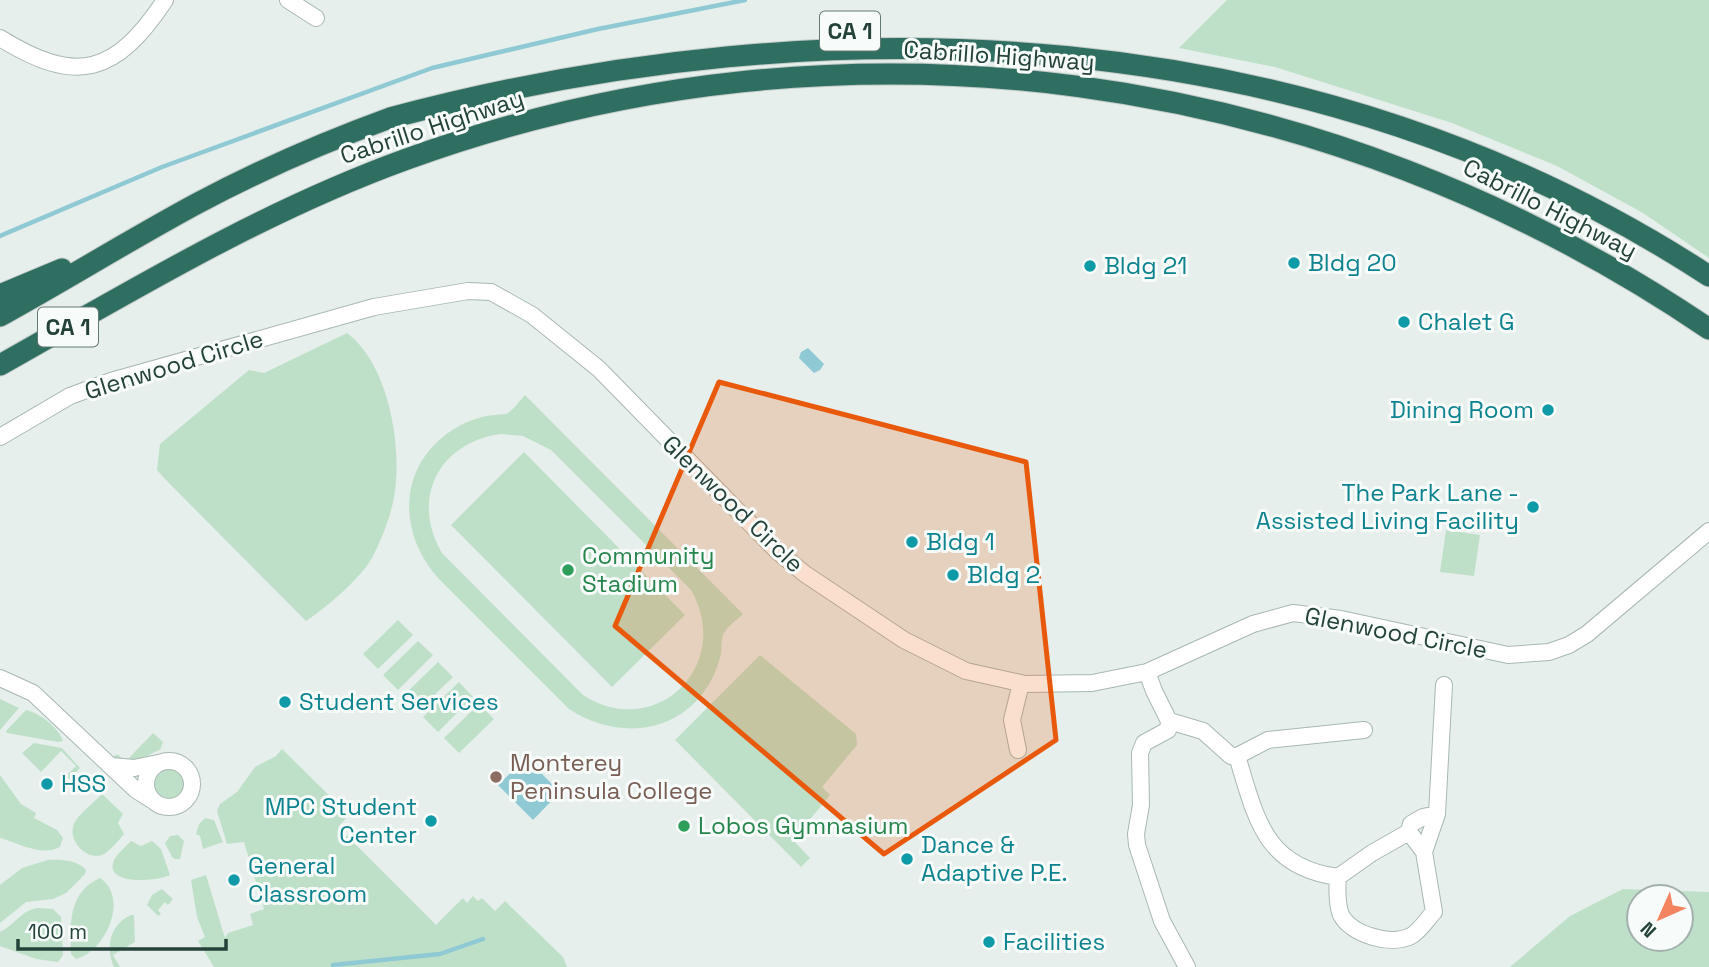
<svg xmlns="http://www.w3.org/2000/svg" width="1709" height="967" font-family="'Space Grotesk',sans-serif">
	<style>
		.green { fill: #bfe0c8; fill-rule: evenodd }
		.water { fill: #8ec9d4 }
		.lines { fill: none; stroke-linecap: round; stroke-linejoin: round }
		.stream { stroke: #8ec9d4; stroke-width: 4.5 }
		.minor-casing { stroke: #a8b8b2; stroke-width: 18 }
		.highway-casing { stroke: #c2cac8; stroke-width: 23 }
		.minor { stroke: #fff; stroke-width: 16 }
		.highway { stroke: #2f6f62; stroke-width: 21 }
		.marked { fill: #e8590c; fill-opacity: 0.2; stroke: #e8590c; stroke-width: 5; stroke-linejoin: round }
		.culture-dot { fill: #0f9aa8; stroke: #f7fbf9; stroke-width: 2.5 }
		.leisure-dot { fill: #2e9e5b; stroke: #f7fbf9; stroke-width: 2.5 }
		.education-dot { fill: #8d6e63; stroke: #f7fbf9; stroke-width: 2.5 }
		.labels { text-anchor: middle; stroke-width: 6; stroke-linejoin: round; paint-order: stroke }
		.shield { fill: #f7fbf9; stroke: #637a73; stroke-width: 2 }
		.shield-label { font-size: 23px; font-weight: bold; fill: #24423a }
		.street-label { font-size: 24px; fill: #24423a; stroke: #f7fbf9 }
		.culture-label { font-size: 24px; fill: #0d838f; stroke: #f7fbf9; text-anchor: start }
		.leisure-label { font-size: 24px; fill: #27864d; stroke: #f7fbf9; text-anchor: start }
		.education-label { font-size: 24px; fill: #785e54; stroke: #f7fbf9; text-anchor: start }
	</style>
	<rect width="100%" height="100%" fill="#e6efeb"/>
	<path class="green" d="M 1227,0 L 1709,0 L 1709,258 L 1643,213 L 1557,166 L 1452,123 L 1275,67 L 1179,48 Z
		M 347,333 C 389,364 403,448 394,497 C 391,516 381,541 372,558 C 360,579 327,607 306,621 L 164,478 L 157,470 L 160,444 L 249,370 L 264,373 Z
		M 525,395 L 743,614 C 738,619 728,626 724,633 C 721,638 722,648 721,654 C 719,662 716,671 712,679 C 682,735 618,741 569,709 L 439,579 C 395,531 398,460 459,426 C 470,420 482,416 495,415 C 496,415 505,414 506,414 C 513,411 520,400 525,395 ZM 501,434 L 523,436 L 551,450 L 691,590 C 734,665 656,742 583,695 L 442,553 C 410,499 439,442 501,434 Z
		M 524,452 L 685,615 L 612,687 L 451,525 Z
		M 1446,530 L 1480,535 L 1474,576 L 1440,572 Z
		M 398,620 L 413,635 L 378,669 L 363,654 Z
		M 418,641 L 433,655 L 398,690 L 383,675 Z
		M 760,655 L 856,734 L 857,745 L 822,787 L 830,795 L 793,840 L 810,858 L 801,867 L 675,740 Z
		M 438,662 L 453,677 L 418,711 L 403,696 Z
		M 459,682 L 473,697 L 438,732 L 423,717 Z
		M 0,699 L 19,708 L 0,730 Z
		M 479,704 L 494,719 L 459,753 L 444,738 Z
		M 26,710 C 40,713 59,728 63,741 L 58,742 L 7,733 L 6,731 Z
		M 153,733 L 163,742 L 160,750 C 141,756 137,770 115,759 L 114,756 L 117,754 L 126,761 Z
		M 34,743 L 62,748 L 80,768 L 69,779 L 66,776 L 76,766 L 61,751 L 41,772 L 22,753 Z
		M 282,749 L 349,815 L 338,827 L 436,925 L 463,898 L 467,903 L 473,896 L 478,901 L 482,898 L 495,911 L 505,901 L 563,957 L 567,967 L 214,967 L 198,941 L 205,937 L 197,917 L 191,880 L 206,875 L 225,938 L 228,933 L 253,925 L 250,914 L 264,909 L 244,842 L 227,844 L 217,811 L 220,804 L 237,792 L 255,767 L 276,756 Z
		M153 784a16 16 0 1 1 32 0a16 16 0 1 1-32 0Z
		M 0,775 L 21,804 L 36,813 L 34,818 L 57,830 L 63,838 L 60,847 C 42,857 18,843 0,838 Z
		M 102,794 L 123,814 L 118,823 L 124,834 C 118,841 112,849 104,854 C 89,862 69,843 73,827 C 76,815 94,803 102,794 Z
		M 205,818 L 214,820 L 223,842 L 203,849 L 200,836 L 196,834 L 199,824 Z
		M 178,835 L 184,841 L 180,859 L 175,859 L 172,857 L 165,843 L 170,836 Z
		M 131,841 L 141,846 L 152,841 L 161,849 L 170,875 C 159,881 107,886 113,863 C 115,855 126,847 131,841 Z
		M 48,860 C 60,859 78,860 86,870 L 85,874 L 66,893 L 53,899 L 26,902 L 0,923 L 0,885 L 22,868 Z
		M 100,878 C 130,898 105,952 76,959 L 71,954 C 70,925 68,892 100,878 Z
		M 162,889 L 173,899 L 168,905 L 165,902 L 158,910 L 161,914 L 158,916 L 147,905 L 152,895 Z
		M 1623,889 L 1709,892 L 1709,967 L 1510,967 L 1570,916 ZM 1639,897 L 1681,897 L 1681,939 L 1639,939 Z
		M 39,908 L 53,909 L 61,917 L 63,955 L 58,962 L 36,959 L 0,946 L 0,932 C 15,925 22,909 39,908 Z
		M 131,915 L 134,915 L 135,942 L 113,955 L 120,967 L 114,967 C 105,948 110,924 131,915 Z"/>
	<path class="water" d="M 808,348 L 824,364 L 820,370 L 814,373 L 799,358 L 801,352 Z
		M 526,758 L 560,792 L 533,820 L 498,785 Z"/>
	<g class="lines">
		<path class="stream" d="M 0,236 L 162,167 L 432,68 L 598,29 L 745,0
			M 333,965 L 440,954 L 483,939"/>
		<g class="minor-casing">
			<path id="minor" d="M 288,0 L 316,18
				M 0,38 C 77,86 116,74 165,0
				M 0,437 L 70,396 L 111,381 L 374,307 L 468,291 L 491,292 L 532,315 L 599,369 L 777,551 L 805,574 L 904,640 L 966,671 L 1025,684 L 1092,683 L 1147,672 L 1253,624 L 1293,613 L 1341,619 L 1508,655 L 1549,652 L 1569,645 L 1587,634 L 1709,531
				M 1147,672 L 1154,691 L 1169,721
				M 0,678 L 33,693 L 136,790 L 155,802
				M 1018,750 L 1012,720 L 1021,683
				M 1237,756 C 1256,818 1264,867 1338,877 L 1372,853 L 1409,832
				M146 784a23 23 0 1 1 46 0a23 23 0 1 1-46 0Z
				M 111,766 L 134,768 L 158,763
				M 1424,852 L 1409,832 L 1411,824 L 1423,817 L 1437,814
				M 1338,877 C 1337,887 1337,905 1341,915 C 1352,935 1391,946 1411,936 C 1420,931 1427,919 1434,912 L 1424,852 L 1437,814 L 1444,685
				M 1187,967 L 1162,921 L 1137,845 L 1136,834 L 1141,805 L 1140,753 L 1144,743 L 1168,730 L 1169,721 L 1203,731 L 1231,756 L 1237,756 L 1268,740 L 1364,730"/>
		</g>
		<g class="highway-casing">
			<path id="highway" d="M 0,295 L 62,269
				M 0,316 C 67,279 131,239 198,203 C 260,170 324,142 390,118 C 831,0 1318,20 1709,276
				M 0,365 C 133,290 263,211 407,159 C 846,0 1325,68 1709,329"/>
		</g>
		<use href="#minor" class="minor"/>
		<use href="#highway" class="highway"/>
	</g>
	<path class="marked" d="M 719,382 L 1026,462 L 1056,740 L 884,854 L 615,626 Z"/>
	<g class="culture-dot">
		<circle cx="1294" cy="263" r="7"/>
		<circle cx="1090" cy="266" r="7"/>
		<circle cx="1404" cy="322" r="7"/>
		<circle cx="1548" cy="410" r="7"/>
		<circle cx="1533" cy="507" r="7"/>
		<circle cx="912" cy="542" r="7"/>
		<circle cx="953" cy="575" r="7"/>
		<circle cx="285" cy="702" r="7"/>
		<circle cx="47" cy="784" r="7"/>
		<circle cx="431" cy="821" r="7"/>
		<circle cx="907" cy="859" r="7"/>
		<circle cx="234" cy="880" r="7"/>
		<circle cx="989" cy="942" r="7"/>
	</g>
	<g class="leisure-dot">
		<circle cx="568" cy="570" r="7"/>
		<circle cx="684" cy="826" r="7"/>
	</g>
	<circle class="education-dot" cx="496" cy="777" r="7"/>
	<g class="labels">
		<g class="shield">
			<rect x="820" y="11.5" width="60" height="39" rx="5"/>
			<rect x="38" y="307.5" width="60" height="39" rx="5"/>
		</g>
		<g class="shield-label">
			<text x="850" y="39">CA 1</text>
			<text x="68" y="335">CA 1</text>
		</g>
		<g class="street-label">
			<text transform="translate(999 56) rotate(4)" y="8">Cabrillo Highway</text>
			<text transform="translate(432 127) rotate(-18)" y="8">Cabrillo Highway</text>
			<text transform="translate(1550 209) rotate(27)" y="8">Cabrillo Highway</text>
			<text transform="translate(174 365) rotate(-17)" y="8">Glenwood Circle</text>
			<text transform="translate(733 504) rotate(44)" y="8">Glenwood Circle</text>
			<text transform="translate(1396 633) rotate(11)" y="8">Glenwood Circle</text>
		</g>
		<g class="culture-label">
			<text x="1308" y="271">Bldg 20</text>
			<text x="1104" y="274">Bldg 21</text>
			<text x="1418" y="330">Chalet G</text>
			<text x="1534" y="418" text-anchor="end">Dining Room</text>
			<text x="1519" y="501" text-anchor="end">The Park Lane -<tspan x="1519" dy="28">Assisted Living Facility</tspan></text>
			<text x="926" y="550">Bldg 1</text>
			<text x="967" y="583">Bldg 2</text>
			<text x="299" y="710">Student Services</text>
			<text x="61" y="792">HSS</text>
			<text x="417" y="815" text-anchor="end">MPC Student<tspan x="417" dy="28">Center</tspan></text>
			<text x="921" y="853">Dance &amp;<tspan x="921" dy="28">Adaptive P.E.</tspan></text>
			<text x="248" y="874">General<tspan x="248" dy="28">Classroom</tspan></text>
			<text x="1003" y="950">Facilities</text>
		</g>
		<g class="leisure-label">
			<text x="582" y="564">Community<tspan x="582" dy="28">Stadium</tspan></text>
			<text x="698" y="834">Lobos Gymnasium</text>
		</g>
		<g class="education-label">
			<text x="510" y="771">Monterey<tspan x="510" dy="28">Peninsula College</tspan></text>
		</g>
	</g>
	<g transform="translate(1660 918) rotate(225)"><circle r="33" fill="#f7fbf9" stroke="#a3b1ad" stroke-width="2"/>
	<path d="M0-5L12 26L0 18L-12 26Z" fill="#f4845f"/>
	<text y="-10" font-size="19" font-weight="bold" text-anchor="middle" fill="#24423a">N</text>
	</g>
	<path d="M18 939v10h208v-10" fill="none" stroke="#24423a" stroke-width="3.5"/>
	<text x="28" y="939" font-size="21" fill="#24423a" stroke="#f7fbf9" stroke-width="5" paint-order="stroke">100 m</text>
</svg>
